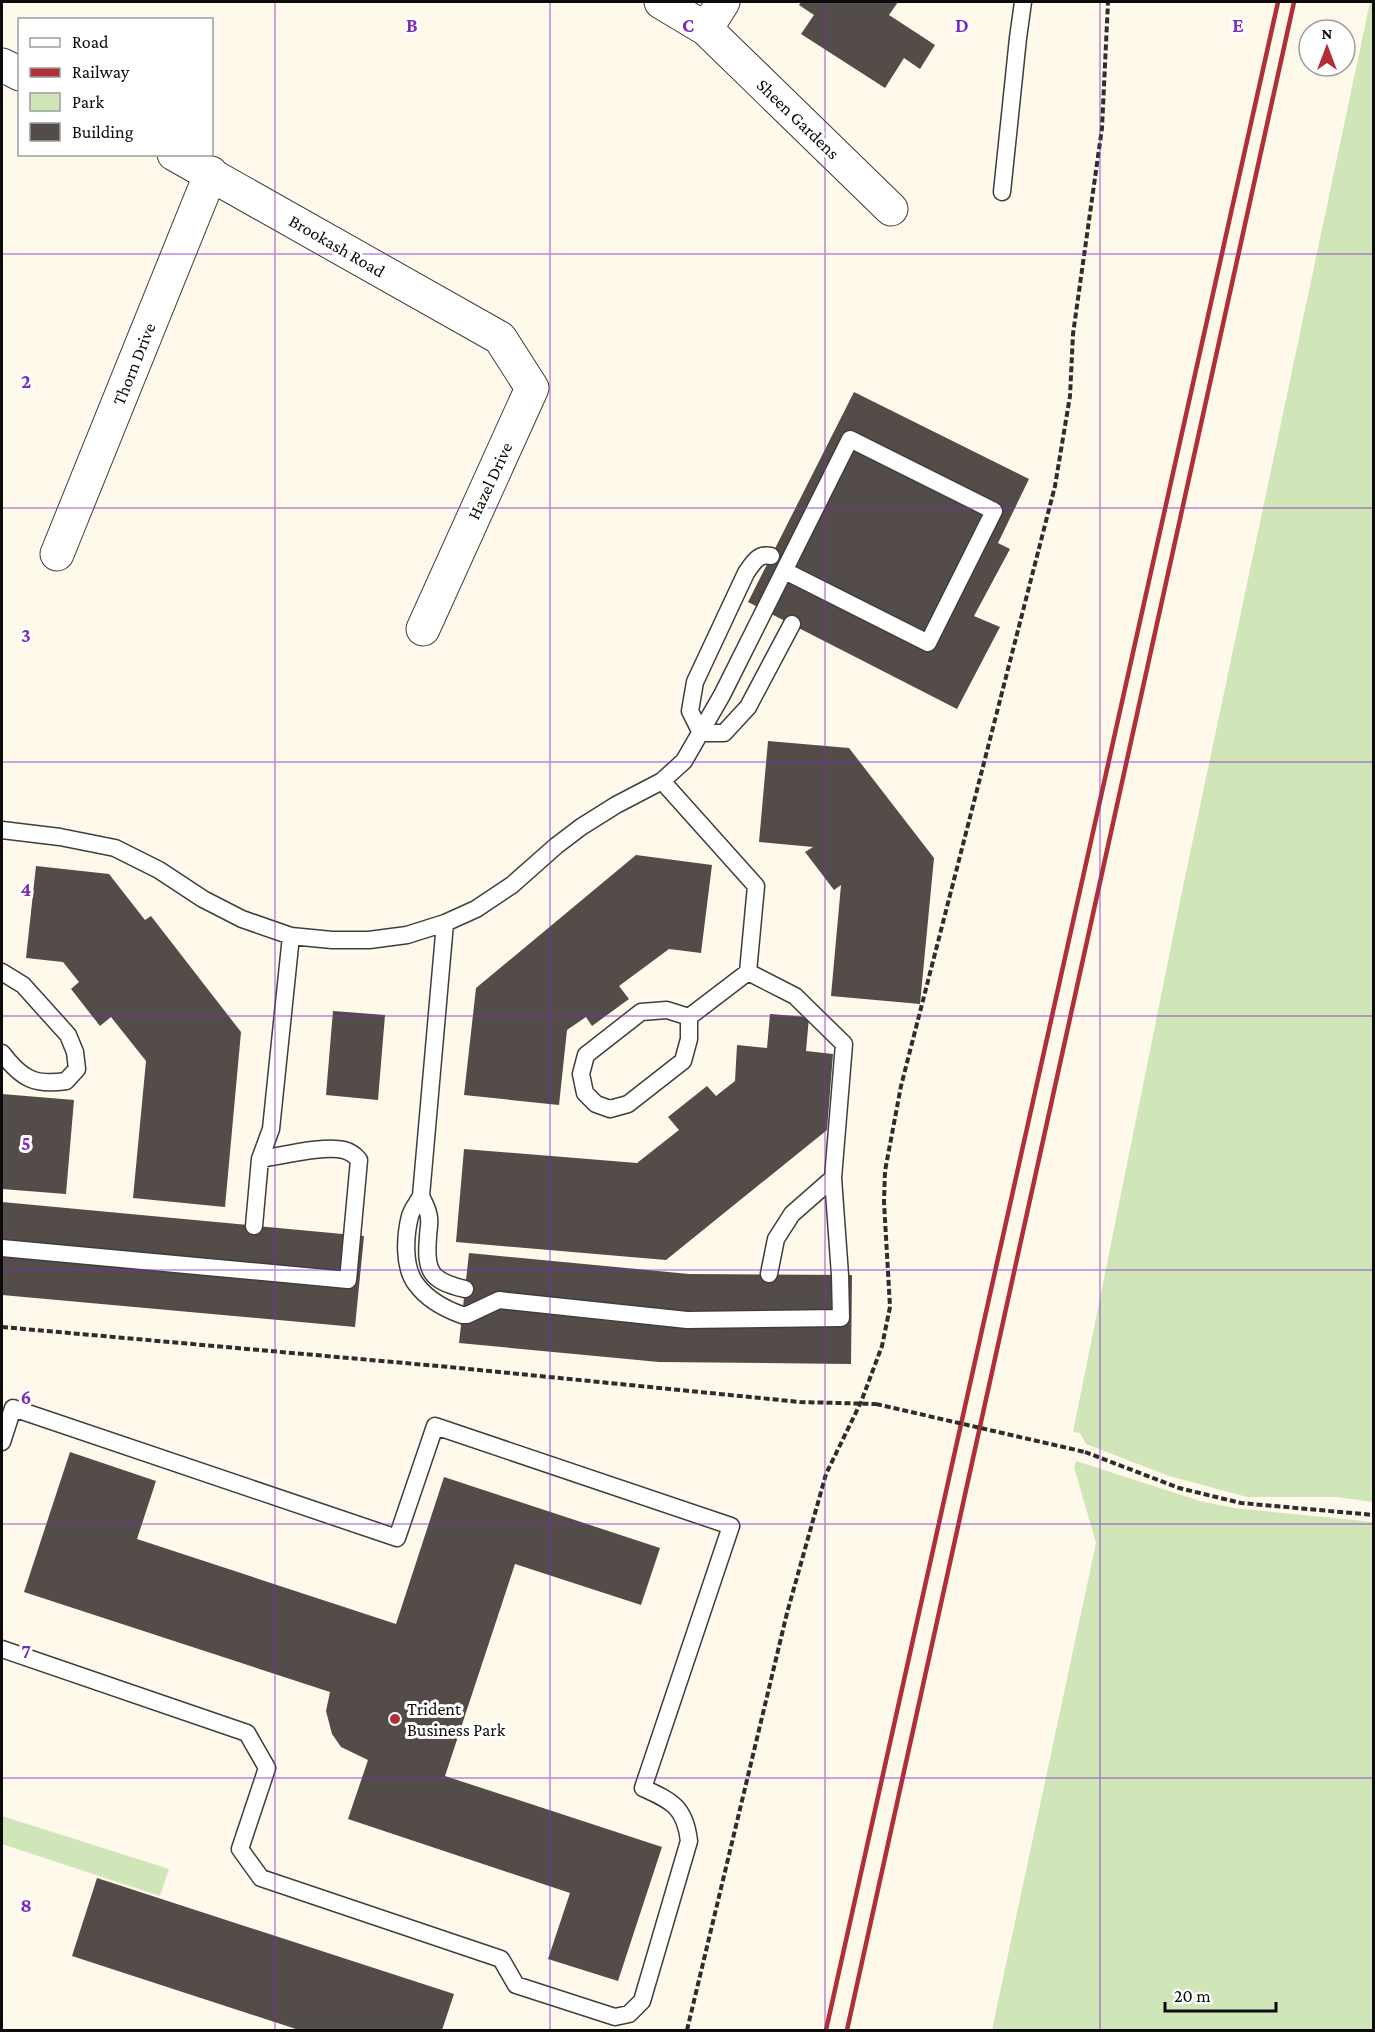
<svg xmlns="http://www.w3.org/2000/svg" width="1375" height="2032" font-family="'Crimson Pro',serif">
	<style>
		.green { fill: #d0e5b8 }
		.building { fill: #534c48 }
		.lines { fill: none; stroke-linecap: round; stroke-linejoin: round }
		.service-casing { stroke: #3e3e3e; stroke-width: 19 }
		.minor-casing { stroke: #3e3e3e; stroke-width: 35 }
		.path { stroke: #2d2d2d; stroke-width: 4; stroke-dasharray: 6 3; stroke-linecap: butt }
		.service { stroke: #fff; stroke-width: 16 }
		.minor { stroke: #fff; stroke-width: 33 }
		.rail { stroke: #b02e37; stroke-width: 4.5 }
		.path-bridge { stroke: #2d2d2d; stroke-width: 4; stroke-dasharray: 6 3; stroke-linecap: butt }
		.grid { fill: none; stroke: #7b2cbf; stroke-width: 1.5; stroke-opacity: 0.55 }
		.poi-dot { fill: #b02e37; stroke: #fff; stroke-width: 2 }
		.labels { text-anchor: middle; stroke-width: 6; stroke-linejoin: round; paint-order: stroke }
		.street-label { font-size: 18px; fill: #0b0b0b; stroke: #fff }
		.poi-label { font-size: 18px; fill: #0b0b0b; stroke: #fff; text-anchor: start }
		.grid-label { font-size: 20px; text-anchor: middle; font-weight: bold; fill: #7b2cbf; stroke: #fff; stroke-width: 6; stroke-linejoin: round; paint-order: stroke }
	</style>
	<rect width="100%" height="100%" fill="#fef9eb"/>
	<path class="green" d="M 1370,2 L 1374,2 L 1373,1502 L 1337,1497 L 1247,1497 L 1169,1476 L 1086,1444 L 1080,1433 L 1073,1432 L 1184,882 Z
		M 1076,1461 L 1200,1501 L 1234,1508 L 1373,1522 L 1373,2030 L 992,2030 L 1096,1543 L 1074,1467 Z
		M 2,1816 L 169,1869 L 160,1896 L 2,1844 Z"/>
	<path class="building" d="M 801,2 L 898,2 L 889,15 L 935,45 L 920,69 L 904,58 L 885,88 L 801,34 L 814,15 L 799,5 Z
		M 854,392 L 1029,479 L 998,543 L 1010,549 L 974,616 L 1000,627 L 957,709 L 748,602 Z
		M 768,741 L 849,748 L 934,858 L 920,1004 L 831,996 L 841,885 L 834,890 L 805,852 L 813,847 L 759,842 Z
		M 636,855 L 712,865 L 701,953 L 669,949 L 619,986 L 629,999 L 592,1026 L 586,1017 L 567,1030 L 559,1105 L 464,1095 L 476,988 Z
		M 36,866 L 109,874 L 145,920 L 151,916 L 241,1032 L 225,1207 L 133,1198 L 146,1061 L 111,1017 L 100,1026 L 71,989 L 79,982 L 63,962 L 26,958 Z
		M 333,1011 L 385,1015 L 378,1100 L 326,1095 Z
		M 770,1014 L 809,1017 L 806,1051 L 833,1054 L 827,1130 L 666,1260 L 456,1242 L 464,1149 L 637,1163 L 679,1130 L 668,1117 L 707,1086 L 716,1096 L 735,1081 L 737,1045 L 767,1048 Z
		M 2,1094 L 74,1100 L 66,1194 L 2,1189 Z
		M 2,1202 L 364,1236 L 355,1327 L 2,1295 Z
		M 469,1253 L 689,1274 L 852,1275 L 851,1364 L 659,1362 L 459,1343 Z
		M 70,1452 L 156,1481 L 137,1539 L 396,1624 L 444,1477 L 660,1548 L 641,1605 L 515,1564 L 445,1776 L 662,1847 L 618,1981 L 548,1959 L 570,1893 L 348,1819 L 368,1760 L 341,1747 L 332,1734 L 326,1711 L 330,1692 L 24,1592 Z
		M 97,1878 L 454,1994 L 442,2030 L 299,2030 L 72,1956 Z"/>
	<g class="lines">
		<g class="service-casing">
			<path id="service" d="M 1002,192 L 1018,38 L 1023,2
				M 771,556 C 758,553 753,563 746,573 L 695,682 L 690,711 L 701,733 L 724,733 L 748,707 L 792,624
				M 2,830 L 60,837 L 115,848 L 159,870 L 203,899 L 242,919 L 291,936 L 332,940 L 369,940 L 407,935 L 445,923 L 476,909 L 512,885 L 556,846 L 581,827 L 616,805 L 662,781 L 684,761 L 722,695 L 850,439 L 994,511 L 928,643 L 785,571
				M 445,923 L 421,1196 C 424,1203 429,1211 429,1218 C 430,1224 428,1231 428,1237 C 425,1271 430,1281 465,1289
				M 2,972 L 23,985 L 68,1035 L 75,1052 L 77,1069 L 66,1081 C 34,1086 21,1078 2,1053
				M 689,1017 L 667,1010 L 641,1012 L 586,1055 L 581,1074 L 585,1093 L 596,1104 L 610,1109 L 628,1104 L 683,1061 L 689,1039 L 689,1017 L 748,972
				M 421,1196 C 418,1202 412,1209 410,1216 C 405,1236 403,1267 416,1284 C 427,1299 445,1309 462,1315 L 467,1315 L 499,1300 L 687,1320 L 841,1318 L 840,1275 L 833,1178 L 844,1044 L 795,996 L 748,972 L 756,886 L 662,781
				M 254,1226 L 260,1159 L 271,1129 L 291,936
				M 2,1248 L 348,1280 L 359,1160 C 355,1155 351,1152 344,1150 C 324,1145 282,1156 260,1159
				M 769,1274 L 776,1239 L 792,1214 L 833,1178
				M 2,1442 L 13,1408 L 397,1538 L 435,1426 L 731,1526 L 643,1788 C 672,1801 685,1807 689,1841 L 642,2001 L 629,2014 L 615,2017 L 516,1985 L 501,1959 L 261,1878 L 240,1849 L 267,1768 L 247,1733 L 2,1649"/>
		</g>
		<g class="minor-casing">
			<path id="minor" d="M 661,2 L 706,29 L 891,209
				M 706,29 L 723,2
				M 2,65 L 20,74
				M 174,154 L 500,338 L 532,388 L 423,629
				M 57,554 L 211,173"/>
		</g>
		<path class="path" d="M 2,1327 L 449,1367 L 800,1402 L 876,1404
			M 1085,1452 L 1179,1488 L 1241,1503 L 1374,1515
			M 687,2030 L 787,1613 L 826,1474 L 861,1402 L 882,1346 L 890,1307 L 884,1202 L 885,1171 L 901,1086 L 1055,486 L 1070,396 L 1073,334 L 1102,128 L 1108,2"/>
		<use href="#service" class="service"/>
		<use href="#minor" class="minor"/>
		<path class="rail" d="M 826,2030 L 1278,2
			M 847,2030 L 1294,2"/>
		<path class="path-bridge" d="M 876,1404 L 1085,1452"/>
	</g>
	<path class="grid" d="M 275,2 L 275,2030M 550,2 L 550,2030M 825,2 L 825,2030M 1100,2 L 1100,2030M 2,254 L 1374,254M 2,508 L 1374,508M 2,762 L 1374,762M 2,1016 L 1374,1016M 2,1270 L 1374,1270M 2,1524 L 1374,1524M 2,1778 L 1374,1778"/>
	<circle class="poi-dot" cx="395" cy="1719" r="6"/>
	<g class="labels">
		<g class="street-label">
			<text transform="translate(798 119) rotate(44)" y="6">Sheen Gardens</text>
			<text transform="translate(337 246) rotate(30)" y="6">Brookash Road</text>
			<text transform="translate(134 364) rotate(-68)" y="6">Thorn Drive</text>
			<text transform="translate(490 481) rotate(-65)" y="6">Hazel Drive</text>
		</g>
		<g class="poi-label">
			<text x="407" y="1715">Trident<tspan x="407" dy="21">Business Park</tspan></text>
		</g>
	</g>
	<g class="grid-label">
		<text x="412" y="32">B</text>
		<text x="688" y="32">C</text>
		<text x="962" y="32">D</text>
		<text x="1238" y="32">E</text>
		<text x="26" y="388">2</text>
		<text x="26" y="642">3</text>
		<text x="26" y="896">4</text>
		<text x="26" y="1150">5</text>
		<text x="26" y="1404">6</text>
		<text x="26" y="1658">7</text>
		<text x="26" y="1912">8</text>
	</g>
	<rect width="1375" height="2032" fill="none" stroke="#0b0b0b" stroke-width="6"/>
	<rect x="18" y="18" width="195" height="138" fill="#ffffff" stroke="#9d9d9d" stroke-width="1.5"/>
	<rect x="30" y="38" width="30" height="9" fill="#ffffff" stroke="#9d9d9d" stroke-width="1.5"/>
	<text x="72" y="48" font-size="18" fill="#0b0b0b">Road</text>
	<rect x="30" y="68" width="30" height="9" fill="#b02e37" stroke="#9d9d9d" stroke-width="1.5"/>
	<text x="72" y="78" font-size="18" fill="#0b0b0b">Railway</text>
	<rect x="30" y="93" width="30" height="18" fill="#d0e5b8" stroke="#9d9d9d" stroke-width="1.5"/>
	<text x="72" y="108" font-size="18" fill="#0b0b0b">Park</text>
	<rect x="30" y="123" width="30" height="18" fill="#534c48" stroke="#9d9d9d" stroke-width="1.5"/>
	<text x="72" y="138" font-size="18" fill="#0b0b0b">Building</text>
	<g transform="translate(1327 48)"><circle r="28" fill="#ffffff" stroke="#9d9d9d" stroke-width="1.5"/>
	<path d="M0-4.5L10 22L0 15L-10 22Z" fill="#b02e37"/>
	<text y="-9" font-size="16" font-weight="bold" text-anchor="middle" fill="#0b0b0b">N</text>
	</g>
	<path d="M1165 2002v9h111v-9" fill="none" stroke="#0b0b0b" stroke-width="3"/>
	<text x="1174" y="2002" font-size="18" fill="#0b0b0b" stroke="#ffffff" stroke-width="4.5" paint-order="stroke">20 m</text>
</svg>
